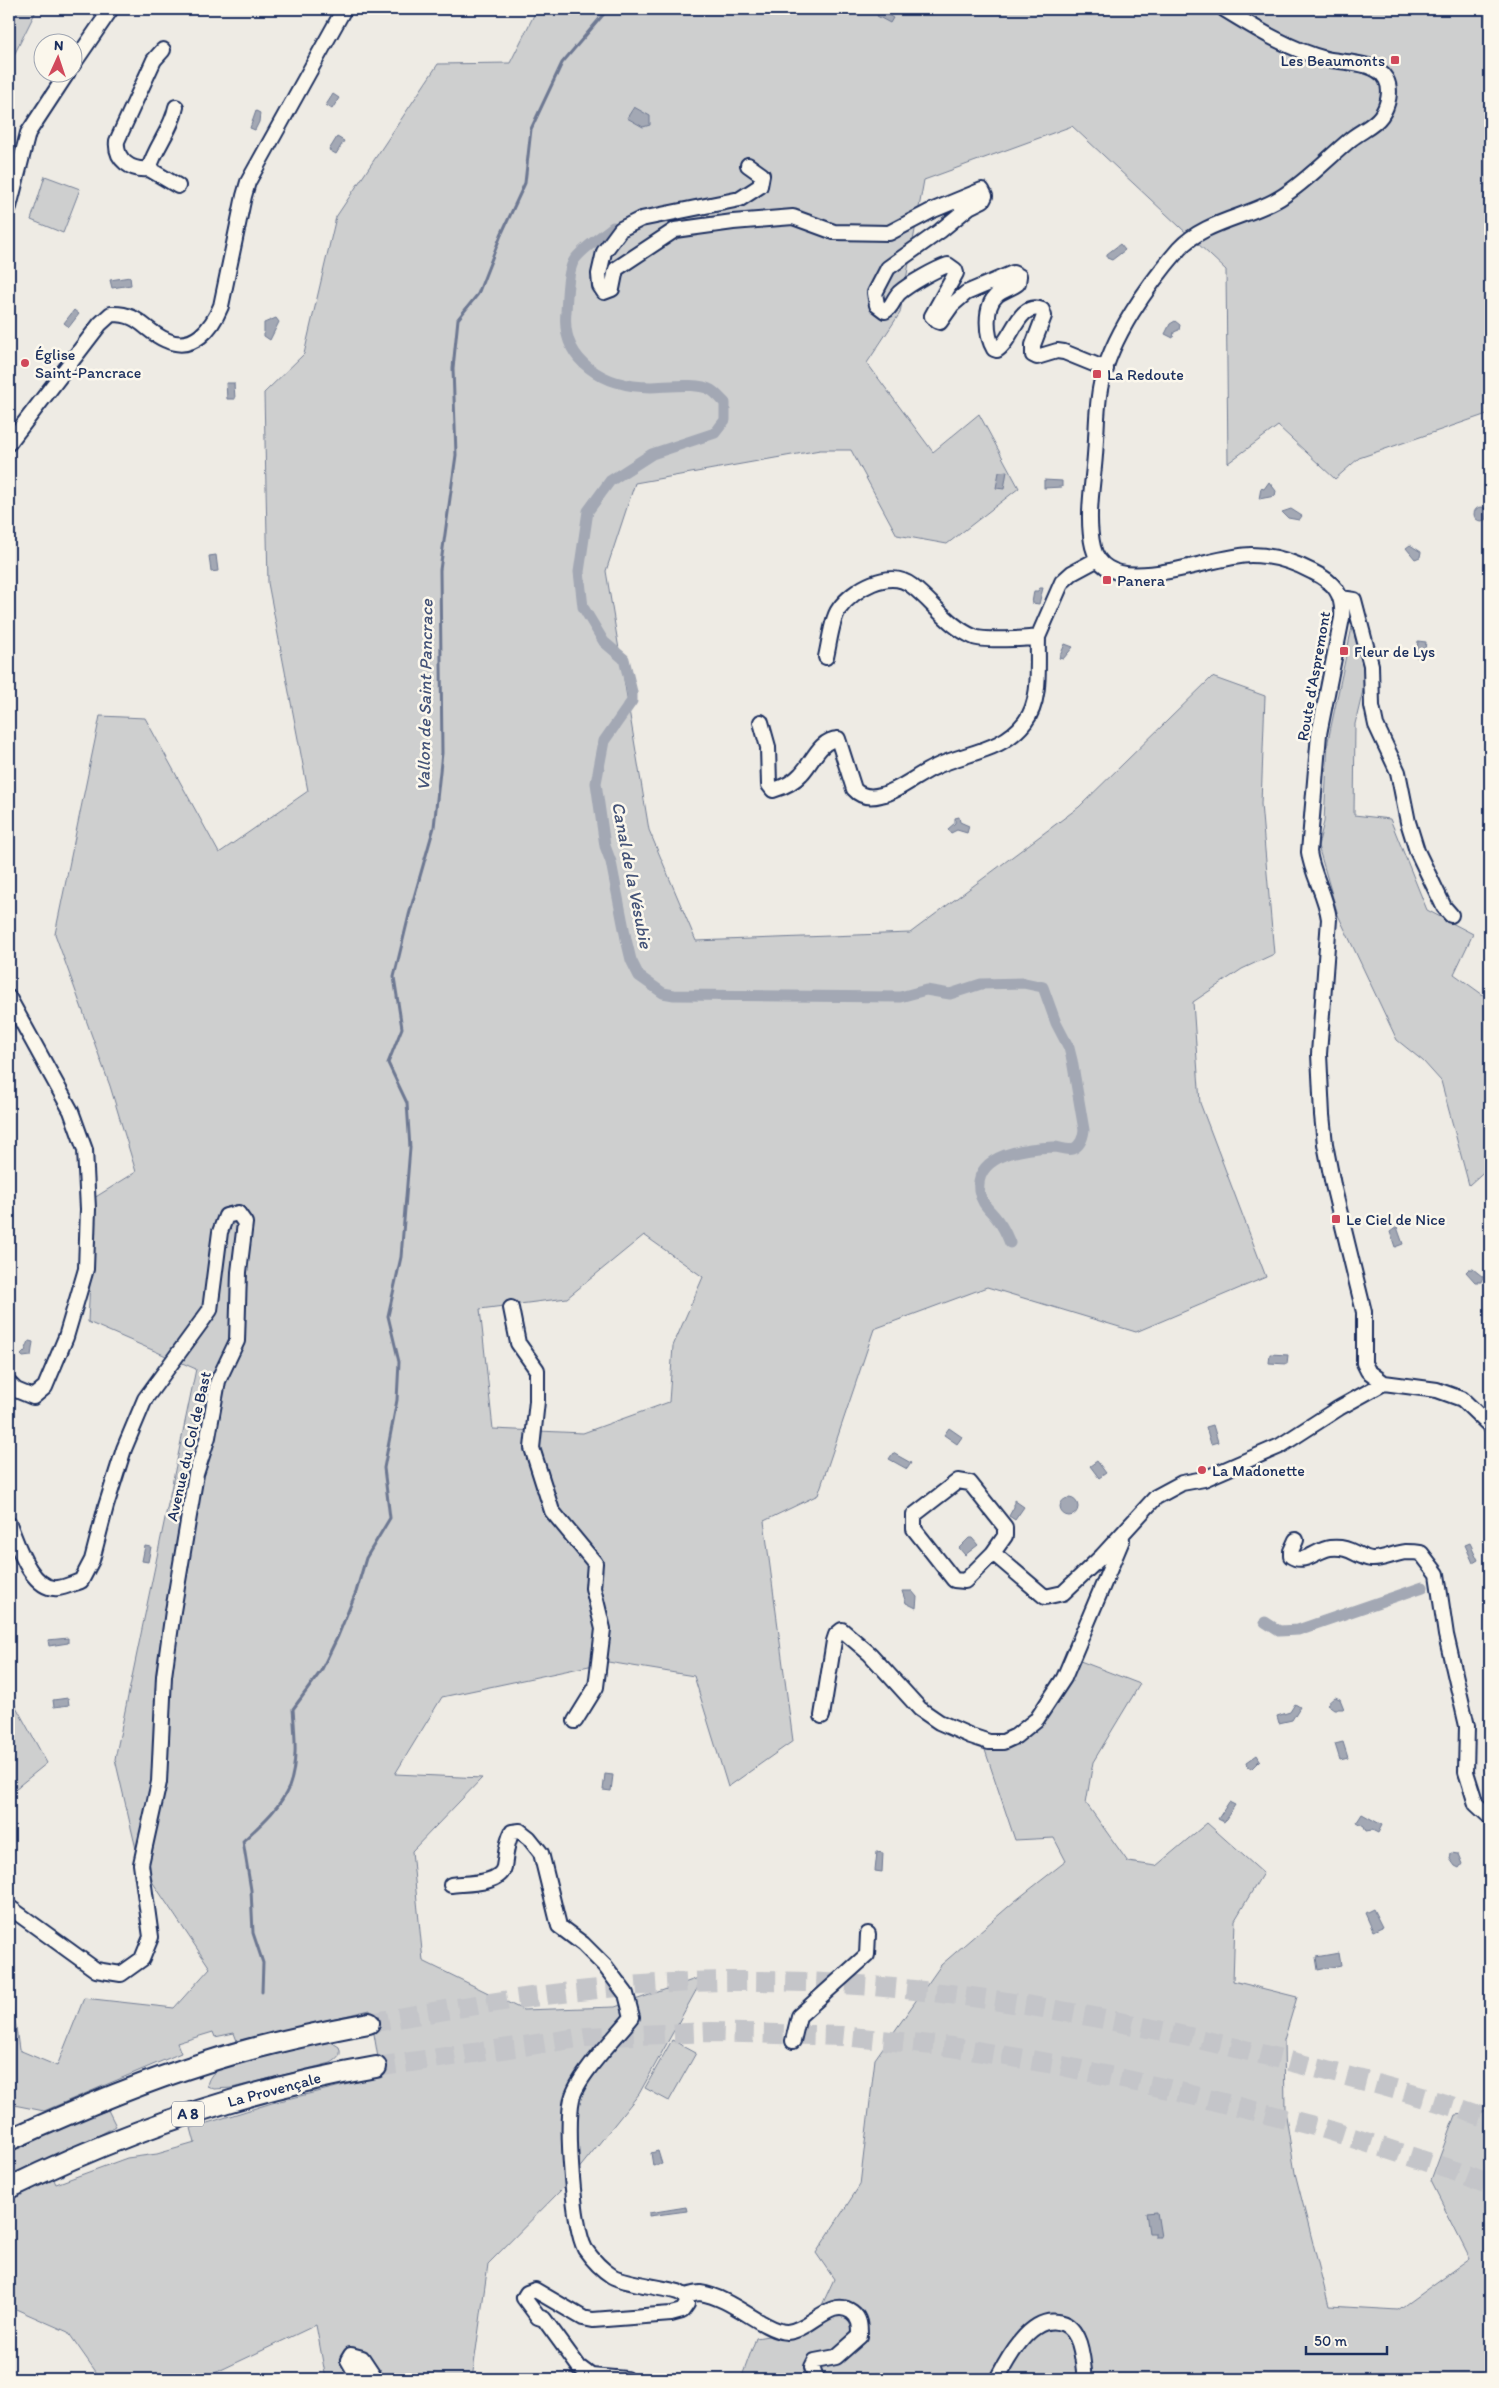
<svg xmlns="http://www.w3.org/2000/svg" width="1499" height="2388" font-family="Itim,sans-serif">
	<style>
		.green { fill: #cecfcf; stroke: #747f96; fill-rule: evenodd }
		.water { fill: #a3a8b4; stroke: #6d7892 }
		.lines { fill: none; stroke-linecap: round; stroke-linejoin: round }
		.stream { stroke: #6d7892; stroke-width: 3 }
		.canal { stroke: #a3a8b4; stroke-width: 11 }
		.highway-tunnel { stroke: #c4c5c9; stroke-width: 20; stroke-dasharray: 20 10; stroke-linecap: butt }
		.minor-casing { stroke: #1b2f5e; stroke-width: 18 }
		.highway-casing { stroke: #1b2f5e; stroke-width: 24 }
		.minor { stroke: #fbf7ec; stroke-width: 14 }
		.highway { stroke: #fbf7ec; stroke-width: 20 }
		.poi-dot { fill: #d1495b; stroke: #fbf7ec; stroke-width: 2 }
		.labels { text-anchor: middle; stroke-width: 5; stroke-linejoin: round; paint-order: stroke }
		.shield { fill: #fbf7ec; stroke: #5e6b89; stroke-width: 1 }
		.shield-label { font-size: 15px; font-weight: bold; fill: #1b2f5e }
		.poi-label { font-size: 16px; fill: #1b2f5e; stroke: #fbf7ec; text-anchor: start }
		.street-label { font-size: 16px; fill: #1b2f5e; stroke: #fbf7ec }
		.water-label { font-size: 18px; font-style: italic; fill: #445378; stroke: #fbf7ec }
	</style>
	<rect width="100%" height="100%" fill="#eeebe4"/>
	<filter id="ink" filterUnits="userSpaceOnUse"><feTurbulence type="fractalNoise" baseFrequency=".02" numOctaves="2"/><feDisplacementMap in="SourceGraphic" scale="10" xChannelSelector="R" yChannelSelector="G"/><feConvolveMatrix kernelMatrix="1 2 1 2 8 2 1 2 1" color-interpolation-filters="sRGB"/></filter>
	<g filter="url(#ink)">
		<path class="green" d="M 9,9 L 37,9 L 9,65 Z
			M 537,9 L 1490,9 L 1490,413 L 1359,458 L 1335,479 L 1278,426 L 1228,463 L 1226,270 L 1072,126 L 924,180 L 900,313 L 867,363 L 933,452 L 979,414 L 1019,488 L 947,544 L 897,535 L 851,450 L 820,450 L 635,483 L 606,571 L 649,830 L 696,941 L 910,933 L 1079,807 L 1212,677 L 1265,696 L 1261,804 L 1274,954 L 1242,969 L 1193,1002 L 1200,1103 L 1266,1277 L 1136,1332 L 987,1287 L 874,1329 L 818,1495 L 764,1521 L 793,1741 L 728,1787 L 694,1676 L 608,1662 L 442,1697 L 395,1774 L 482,1778 L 412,1851 L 423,1961 L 523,2010 L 615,2007 L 704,1976 L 639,2094 L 565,2186 L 488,2264 L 472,2379 L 326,2379 L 316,2325 L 202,2379 L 101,2379 L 68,2332 L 9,2306 L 9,2200 L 53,2178 L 56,2184 L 127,2158 L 157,2154 L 195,2143 L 191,2128 L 272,2103 L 381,2076 L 370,2010 L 237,2041 L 234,2033 L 215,2037 L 213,2032 L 177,2043 L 181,2053 L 44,2111 L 9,2104 L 9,1974 L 19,2050 L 57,2066 L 84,1998 L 174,2008 L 210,1968 L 139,1862 L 115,1759 L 196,1369 L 88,1322 L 94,1198 L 136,1172 L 110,1086 L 55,934 L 100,716 L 145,718 L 219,853 L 308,791 L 268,583 L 264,393 L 304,354 L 336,217 L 438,64 L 510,63 ZM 644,1235 L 703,1277 L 673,1346 L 669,1402 L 583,1433 L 493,1429 L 480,1309 L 567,1298 Z
			M 45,176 L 80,189 L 63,233 L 31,220 Z
			M 1352,627 L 1366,678 L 1355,724 L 1354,815 L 1390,819 L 1427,910 L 1473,934 L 1454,974 L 1490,1000 L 1490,1166 L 1469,1185 L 1441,1081 L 1423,1061 L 1397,1040 L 1338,915 L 1318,846 L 1324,822 L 1328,741 Z
			M 1075,1659 L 1140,1684 L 1093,1762 L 1086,1803 L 1128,1862 L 1156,1866 L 1207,1823 L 1263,1873 L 1235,1920 L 1233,1981 L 1297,1997 L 1284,2040 L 1285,2110 L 1295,2173 L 1329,2306 L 1398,2310 L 1470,2258 L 1431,2181 L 1455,2115 L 1490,2111 L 1490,2379 L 741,2379 L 756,2338 L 811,2329 L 834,2279 L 816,2253 L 860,2185 L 875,2059 L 941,1965 L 1015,1901 L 1066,1861 L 1054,1838 L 1015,1840 L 984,1747 L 1046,1720 Z
			M 9,1694 L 47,1763 L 9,1794 Z
			M 328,2040 L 339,2047 C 342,2055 339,2058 331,2063 L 232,2088 L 214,2089 L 207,2086 C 208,2079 212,2073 218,2070 C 247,2054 295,2047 328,2040 Z
			M 672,2040 L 696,2053 L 669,2101 L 645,2088 Z
			M 108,2110 L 116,2126 L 76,2148 L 9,2178 L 9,2151 L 69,2124 Z"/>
		<path class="water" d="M 880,10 L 893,18 L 890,23 L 877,16 Z
			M 333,94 L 339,98 L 332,109 L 326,105 Z
			M 634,107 L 650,116 L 650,125 L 643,127 L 627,118 Z
			M 256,111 L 260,113 L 259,122 L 255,130 L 250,128 Z
			M 337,137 L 344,141 L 336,154 L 329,150 Z
			M 1120,244 L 1125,250 L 1112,260 L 1107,258 L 1107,254 Z
			M 130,277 L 131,285 L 112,288 L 110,280 Z
			M 74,310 L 79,314 L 69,327 L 64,323 Z
			M 276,318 L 279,322 L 270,340 L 264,336 L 264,323 Z
			M 1175,321 L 1180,325 L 1179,330 L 1174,332 L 1173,338 L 1165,334 L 1170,324 Z
			M 226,383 L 234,383 L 235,399 L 227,399 Z
			M 1007,471 L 1004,489 L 996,488 L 999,472 Z
			M 1044,480 L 1062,481 L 1062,487 L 1044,488 Z
			M 1269,482 L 1276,491 L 1275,496 L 1259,499 L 1261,488 L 1264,489 Z
			M1474 514a7 7 0 1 1 14 0a7 7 0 1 1-14 0Z
			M 1291,509 L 1302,516 L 1299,520 L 1288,518 L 1282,512 Z
			M 1410,545 L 1421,552 L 1420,557 L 1415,559 L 1406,548 Z
			M 216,555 L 218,571 L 211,572 L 209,556 Z
			M 1040,588 L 1043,588 L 1039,604 L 1032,603 L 1034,591 L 1038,591 Z
			M 1418,641 L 1426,642 L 1424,658 L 1416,657 Z
			M 1065,644 L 1073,647 L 1063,659 L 1059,658 Z
			M 959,817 L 960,822 L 969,826 L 967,833 L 957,830 L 951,833 L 948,829 L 955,823 L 955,818 Z
			M 1397,1227 L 1403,1244 L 1395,1247 L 1390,1232 Z
			M 1469,1269 L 1473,1269 L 1483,1277 L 1481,1282 L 1475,1282 L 1466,1272 Z
			M 29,1341 L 33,1342 L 31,1356 L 23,1357 L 21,1355 L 25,1351 Z
			M 1270,1354 L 1288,1355 L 1287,1364 L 1269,1363 Z
			M 1213,1425 L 1218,1442 L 1211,1444 L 1206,1427 Z
			M 949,1428 L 962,1437 L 957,1444 L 944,1435 Z
			M 893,1453 L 911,1463 L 907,1469 L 889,1459 Z
			M 1097,1461 L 1106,1473 L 1099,1478 L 1090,1466 Z
			M1060 1507a9 9 0 1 1 18 0a9 9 0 1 1-18 0Z
			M 1014,1500 L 1024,1507 L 1015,1520 L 1009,1516 L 1014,1507 Z
			M 969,1538 L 972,1538 L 978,1545 L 965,1555 L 959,1548 Z
			M 1470,1543 L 1478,1560 L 1473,1563 L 1465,1545 Z
			M 145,1546 L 151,1547 L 148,1562 L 142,1561 Z
			M 902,1591 L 912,1591 L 917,1597 L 916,1608 L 906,1603 Z
			M 68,1638 L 68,1643 L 49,1646 L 48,1640 Z
			M 1335,1697 L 1340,1699 L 1344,1709 L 1334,1709 L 1327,1704 Z
			M 68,1698 L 69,1705 L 54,1707 L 53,1700 Z
			M 1295,1704 L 1300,1707 L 1292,1720 L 1279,1723 L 1277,1716 L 1290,1712 Z
			M 1343,1742 L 1348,1758 L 1340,1760 L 1335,1744 Z
			M 1257,1755 L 1260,1760 L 1251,1769 L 1248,1767 L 1247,1762 Z
			M 605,1774 L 613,1775 L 611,1791 L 603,1790 Z
			M 1229,1802 L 1235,1805 L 1224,1822 L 1218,1819 Z
			M 1362,1814 L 1382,1825 L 1378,1833 L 1372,1830 L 1366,1831 L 1364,1826 L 1357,1822 Z
			M 877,1852 L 883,1853 L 882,1872 L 875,1871 Z
			M 1451,1853 L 1458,1854 L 1462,1864 L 1459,1868 L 1455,1866 L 1450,1859 Z
			M 1373,1909 L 1382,1927 L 1373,1931 L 1365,1913 Z
			M 1339,1953 L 1341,1965 L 1318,1970 L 1316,1957 Z
			M 658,2151 L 662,2164 L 653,2166 L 651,2153 Z
			M 686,2207 L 687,2211 L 649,2216 L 649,2213 Z
			M 1157,2212 L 1161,2237 L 1155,2237 L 1155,2233 L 1149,2233 L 1146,2213 Z"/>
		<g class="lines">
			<path class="stream" d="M 262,1992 L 263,1963 L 253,1933 L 251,1890 L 243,1841 C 259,1826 280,1808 289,1787 C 298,1763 295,1735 293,1709 L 321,1671 L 338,1636 L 356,1592 L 366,1558 L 390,1518 L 384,1468 L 397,1400 L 399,1362 L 388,1316 L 401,1257 L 410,1148 L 407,1103 L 388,1063 L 402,1028 L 394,977 L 409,915 L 434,827 L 442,753 L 440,570 L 456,455 L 453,368 L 458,319 L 478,294 L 501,235 L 525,183 L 531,129 L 562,63 L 608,9"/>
			<path class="canal" d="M 613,227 C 601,237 584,247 575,259 C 567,269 567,299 566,312 C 561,362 605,387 651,387 C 666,387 698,382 711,390 C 716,393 721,399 725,403 L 725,420 L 715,433 L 652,454 L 610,481 L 588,511 L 579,572 L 583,607 L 604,642 L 624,659 L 632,692 L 632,701 L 604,741 L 596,783 L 605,846 L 611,862 L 626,939 L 631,960 L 639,976 L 663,993 L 674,995 L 900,997 L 926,990 L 950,994 L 981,984 L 1024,983 L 1043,987 L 1056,1023 L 1069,1048 L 1072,1060 L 1084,1130 C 1083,1138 1081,1145 1073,1149 C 1067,1151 1060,1147 1054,1147 C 1028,1148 975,1153 979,1190 C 981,1205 992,1211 999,1222 C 1004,1228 1007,1236 1010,1243
				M 1265,1622 L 1279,1631 L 1298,1630 L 1423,1587"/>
			<path class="highway-tunnel" d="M 369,2023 C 489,2002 611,1982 733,1981 C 918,1979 1102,2014 1281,2059 C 1351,2077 1422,2095 1490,2119
				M 376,2067 L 586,2037 L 712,2032 L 843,2036 L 952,2047 L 1054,2064 L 1168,2089 L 1322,2128 L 1449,2169 L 1490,2185"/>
			<g class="minor-casing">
				<path id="minor" d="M 1224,9 C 1255,28 1290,50 1326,59 C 1343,63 1376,61 1386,79 C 1392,90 1388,106 1381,116 C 1374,126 1361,131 1351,139 C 1328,158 1306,182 1280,198 C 1249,217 1204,221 1179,249 C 1148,285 1111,337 1101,384 C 1096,407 1097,432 1095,455 C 1093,484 1086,517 1093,547 C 1107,604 1210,555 1251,555 C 1273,555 1294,562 1313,572 C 1334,582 1344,594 1342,618 L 1319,734 L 1309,852 C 1312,875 1326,895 1329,919 L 1319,1054 L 1322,1115 L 1325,1144 L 1333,1185 L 1364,1312 L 1364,1363 L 1368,1371 L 1384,1383 L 1437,1390 L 1462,1399 L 1490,1426
					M 72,66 L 111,9
					M 176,107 C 172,129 155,147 149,169 L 178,186
					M 748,165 L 762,175 L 760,186 L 740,199 L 641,219 L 621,229 L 604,252 L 599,274 L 600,286 L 604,292 L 612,289 L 616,269 L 675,230 L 733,222 L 793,217 L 834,232 L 889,233 L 931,211 L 982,190 L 985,196 L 983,200 L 969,207 L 940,231 L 888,268 L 875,293 L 877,305 L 885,311 C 892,308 893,299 899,293 C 909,284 936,269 948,265 L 955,270 L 956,273 L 932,316 L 937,321 L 940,322 L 952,305 L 966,293 L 1013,273 L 1019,276 L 1018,283 C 1012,288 1003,290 997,295 C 984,306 986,336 994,349 L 997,350 C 1012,341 1019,300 1042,310 L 1044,316 L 1033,345 L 1033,355 L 1037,357 L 1057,351 L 1064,352 L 1106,369
					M 149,169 C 131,171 115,160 117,141 L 154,60 L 163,50
					M 9,207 L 28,133 L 68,72
					M 9,443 L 100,324 L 111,314 C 140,313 143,330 166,340 C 193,353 212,328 221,306 L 244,196 L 248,182 L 344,9
					M 1341,598 L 1354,600 L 1371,665 L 1372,706 L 1376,725 L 1398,772 L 1408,822 L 1417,851 L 1444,907 L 1451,915
					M 826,657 C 829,645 832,618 839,609 C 853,589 890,568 912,586 C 934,603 948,626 974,637 C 983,641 1026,639 1038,637 L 1062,582 L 1072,573 L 1098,559
					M 761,722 L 768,747 L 769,785 L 773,790 C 784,787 794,782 801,774 C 813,762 819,740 838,739 L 854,789 C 861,797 870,798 881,795 C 899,791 917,775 935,767 C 966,752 1002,752 1025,722 C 1042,700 1037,664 1038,637
					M 9,998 L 71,1111 L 85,1150 L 88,1209 L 86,1269 L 66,1337 L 45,1387 L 33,1397 L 16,1390 L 9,1383
					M 511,1308 L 518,1343 L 537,1370 L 537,1401 L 532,1448 L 552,1511 L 595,1563 L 593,1588 L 603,1629 L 596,1687 L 575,1721
					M 9,1524 C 17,1543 31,1591 58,1588 C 66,1587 74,1583 81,1581 L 92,1560 L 106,1506 L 124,1449 L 145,1399 L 210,1310 L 220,1232 L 226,1216 L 238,1213 L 245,1223 L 239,1272 L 237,1341 L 218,1381 L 208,1437 L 196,1474 L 173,1611 L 164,1676 L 159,1782 L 141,1864 L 151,1937 L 142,1959 L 121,1974 L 96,1970 L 9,1907
					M 1296,1540 L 1291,1551 L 1291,1556 C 1305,1565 1316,1550 1330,1548 C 1352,1546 1354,1556 1371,1559 C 1381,1560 1395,1553 1406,1552 C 1411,1552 1416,1552 1421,1553 L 1437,1574 L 1446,1635 L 1467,1726 L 1466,1772 L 1476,1804 L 1490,1817
					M 993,1553 L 965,1581 L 954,1580 L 914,1529 L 914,1515 L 958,1481 L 970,1483 L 1005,1527 L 1005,1536 L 993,1553 L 1045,1597 L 1063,1593 L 1102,1556 L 1156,1497 L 1182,1483 L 1204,1479 L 1280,1446 L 1339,1408 L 1384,1383
					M 822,1716 L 834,1641 L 836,1635 L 842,1630 L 870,1654 L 920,1709 L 939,1722 L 971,1736 L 989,1742 L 1003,1742 L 1016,1736 L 1037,1719 L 1064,1678 L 1122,1540
					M 451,1885 C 465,1883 500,1885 504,1867 C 506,1855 506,1843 512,1832 L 520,1831 L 529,1838 L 541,1853 L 559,1926 L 583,1944 L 605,1966 L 626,1994 L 632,2017 C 617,2036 577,2076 572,2099 C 566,2124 573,2226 585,2249 C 592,2259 601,2269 612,2276 C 623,2283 661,2287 678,2292 L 685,2296 L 687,2304 L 682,2311 L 671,2314 L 593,2320 L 583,2318 L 535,2290 L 527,2293 L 524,2298 L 538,2317 L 544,2319 L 579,2367 L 591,2376 L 626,2379
					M 793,2041 L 799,2016 L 867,1955 L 868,1934
					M 685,2296 C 690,2295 696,2293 700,2293 C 722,2296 744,2313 762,2323 C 770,2327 778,2332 787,2332 C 810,2331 831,2296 852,2312 C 860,2318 860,2326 860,2336 L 836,2357 L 815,2361 L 812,2367 L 816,2379
					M 359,2379 L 348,2360 L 351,2355 L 362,2358 L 376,2379
					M 997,2379 C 1008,2358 1030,2317 1057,2322 C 1067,2323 1073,2329 1077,2338 C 1083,2350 1083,2366 1085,2379"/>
			</g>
			<g class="highway-casing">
				<path id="highway" d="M 9,2140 C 73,2111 139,2083 207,2062 C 260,2045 315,2033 369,2023
					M 9,2188 C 125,2131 248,2089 376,2067"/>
			</g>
			<use href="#minor" class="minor"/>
			<use href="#highway" class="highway"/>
		</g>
	</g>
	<g class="poi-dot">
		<rect x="1390" y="55" width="10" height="10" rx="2.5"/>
		<circle cx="25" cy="363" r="5"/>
		<rect x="1092" y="369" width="10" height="10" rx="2.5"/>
		<rect x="1102" y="575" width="10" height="10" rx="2.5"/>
		<rect x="1339" y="646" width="10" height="10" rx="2.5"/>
		<rect x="1331" y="1214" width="10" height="10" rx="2.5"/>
		<circle cx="1202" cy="1470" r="5"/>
	</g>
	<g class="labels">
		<rect class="shield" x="172" y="2101.5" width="32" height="25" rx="4"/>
		<g class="shield-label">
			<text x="188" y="2119">A 8</text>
		</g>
		<g class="poi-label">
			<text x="1385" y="66" text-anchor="end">Les Beaumonts</text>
			<text x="35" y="360">Église<tspan x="35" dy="18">Saint-Pancrace</tspan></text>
			<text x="1107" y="380">La Redoute</text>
			<text x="1117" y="586">Panera</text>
			<text x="1354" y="657">Fleur de Lys</text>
			<text x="1346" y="1225">Le Ciel de Nice</text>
			<text x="1212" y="1476">La Madonette</text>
		</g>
		<g class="street-label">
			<text transform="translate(1313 676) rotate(-80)" y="6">Route d'Aspremont</text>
			<text transform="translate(188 1446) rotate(-77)" y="6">Avenue du Col de Bast</text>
			<text transform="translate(274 2089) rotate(-15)" y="6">La Provençale</text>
		</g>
		<g class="water-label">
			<text transform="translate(425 695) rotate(-89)" y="6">Vallon de Saint Pancrace</text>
			<text transform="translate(632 875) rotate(79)" y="6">Canal de la Vésubie</text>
		</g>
	</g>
	<rect width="1499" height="2388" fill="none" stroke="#fbf7ec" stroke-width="30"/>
	<rect x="15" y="15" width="1469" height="2358" fill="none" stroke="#1b2f5e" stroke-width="2" filter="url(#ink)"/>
	<g transform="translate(58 58) rotate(3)"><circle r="24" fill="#fbf7ec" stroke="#a1a7b3"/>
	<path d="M0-4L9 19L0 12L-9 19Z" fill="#d1495b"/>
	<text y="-8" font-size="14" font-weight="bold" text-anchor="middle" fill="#1b2f5e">N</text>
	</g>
	<path d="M1306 2346v8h81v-8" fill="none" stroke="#1b2f5e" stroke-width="2.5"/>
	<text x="1314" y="2346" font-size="15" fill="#1b2f5e" stroke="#fbf7ec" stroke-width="4" paint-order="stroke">50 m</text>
</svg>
